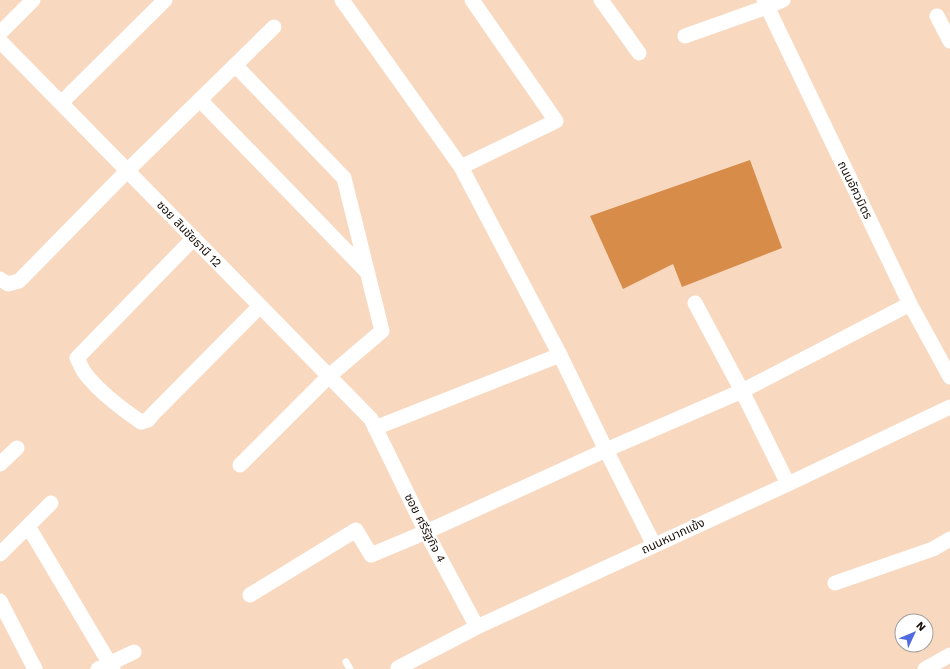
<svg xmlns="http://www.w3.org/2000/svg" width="950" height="669" font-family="'Work Sans','Noto Sans Thai',sans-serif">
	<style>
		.forest { fill: #d88c49 }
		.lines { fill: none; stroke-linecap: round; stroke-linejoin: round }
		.lane { stroke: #fff; stroke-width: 7 }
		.street { stroke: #fff; stroke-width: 15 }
		.labels { text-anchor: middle; stroke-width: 3; stroke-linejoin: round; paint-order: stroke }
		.street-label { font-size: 12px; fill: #180e06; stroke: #fff }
	</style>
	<rect width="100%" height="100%" fill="#f8d9c0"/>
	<path class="forest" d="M 750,160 L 782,248 L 682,287 L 673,264 L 623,289 L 590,216 Z"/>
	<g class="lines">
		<path class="lane" d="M 346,662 L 350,669"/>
		<path class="street" d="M 342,0 L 461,167 L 556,121 L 472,0
			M 601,0 L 639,53
			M 764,0 L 910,304 L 950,377
			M 937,16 L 950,41
			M 0,33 L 33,0
			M 685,36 L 767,7 L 783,0
			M 0,41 L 371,419 L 426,532 L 477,627
			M 235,65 L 344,178 L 382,331 L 329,376 L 240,465
			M 200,100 L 366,271
			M 61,103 L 165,0
			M 461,167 L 560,355
			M 194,238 L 77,358 C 80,364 83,372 88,377 C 103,395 122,409 141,422 L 148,420 L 152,415 L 260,306
			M 0,279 L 8,284 L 19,281 L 127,171 L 274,27
			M 695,303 L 742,391 L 788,484
			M 375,428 L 560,355 L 606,450 L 654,545
			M 0,464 L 17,448
			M 28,526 L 113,669
			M 0,554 L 51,503
			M 835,583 L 933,549 L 950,539
			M 250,595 L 356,530 L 371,555 L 426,532 L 606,450 L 742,391 L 910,304
			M 0,601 L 35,669
			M 398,668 L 477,627 L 788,484 L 950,407
			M 98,669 L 134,652
			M 925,669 L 950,655"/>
	</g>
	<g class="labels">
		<g class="street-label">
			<text transform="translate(855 190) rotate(64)" y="4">ถนนอัศวมิตร</text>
			<text transform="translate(189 234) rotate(46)" y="4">ซอย สินชัยธานี 12</text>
			<text transform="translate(425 528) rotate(63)" y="4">ซอย ศรีรัฐกิจ 4</text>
			<text transform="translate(673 536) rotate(-25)" y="4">ถนนหมากแข้ง</text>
		</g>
	</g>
	<g transform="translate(914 633) rotate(46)"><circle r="19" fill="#ffffff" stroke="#a39f9b"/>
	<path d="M0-3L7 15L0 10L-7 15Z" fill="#506be0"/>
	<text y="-6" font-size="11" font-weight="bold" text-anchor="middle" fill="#180e06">N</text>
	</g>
</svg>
